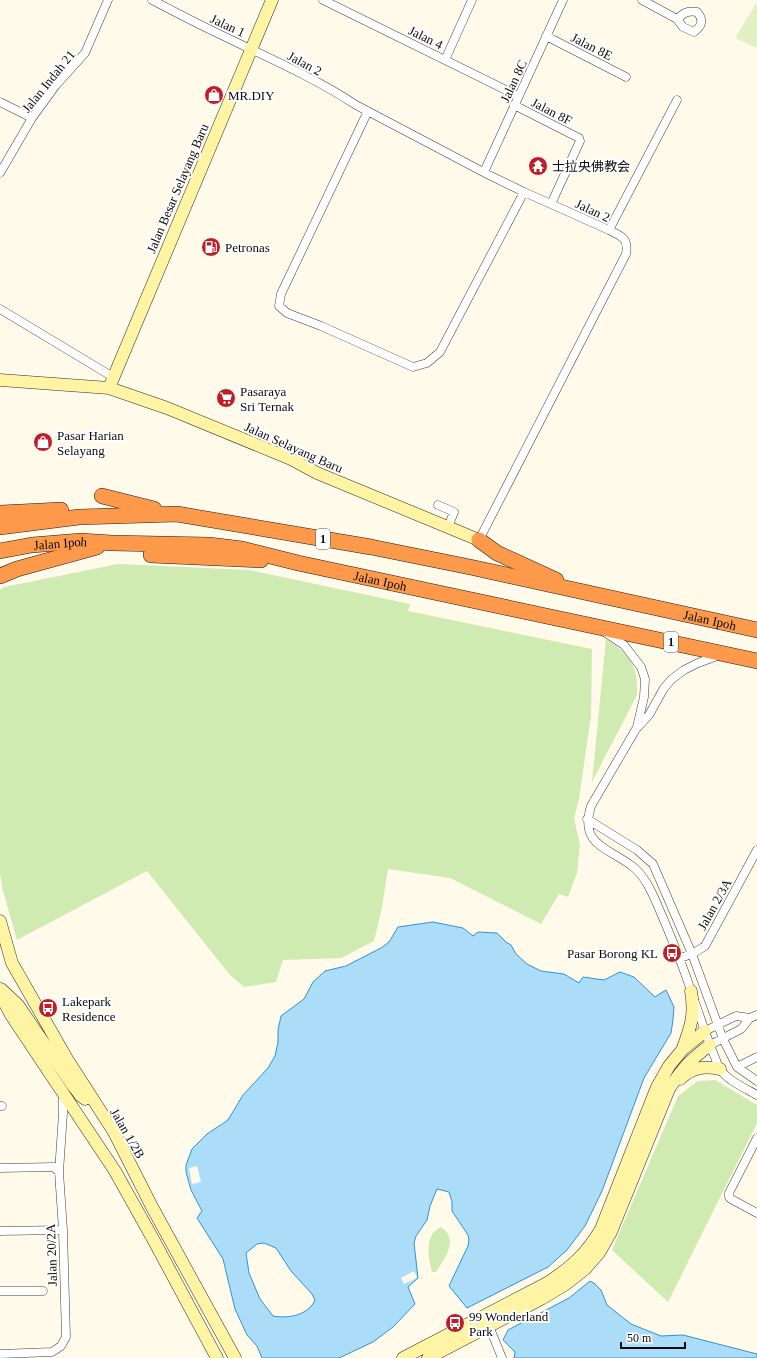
<svg xmlns="http://www.w3.org/2000/svg" width="757" height="1358" font-family="'Times New Roman','Noto Sans SC',serif">
	<style>
		.green { fill: #d0ebb1 }
		.pitch { fill: #e2f1c3 }
		.water { fill: #abddf9; stroke: #2e94d3; fill-rule: evenodd }
		.pier { fill: #fffae9 }
		.lines { fill: none; stroke-linecap: round; stroke-linejoin: round }
		.street-casing { stroke: #3e3e3e; stroke-width: 9 }
		.secondary-casing { stroke: #2d2d2d; stroke-width: 13 }
		.highway-casing { stroke: #1c1c1c; stroke-width: 16 }
		.street { stroke: #fff; stroke-width: 8 }
		.secondary { stroke: #fff4a4; stroke-width: 12 }
		.highway { stroke: #fc994a; stroke-width: 15 }
		.labels { text-anchor: middle; stroke-width: 4; stroke-linejoin: round; paint-order: stroke }
		.shield { fill: #fff; stroke: #545454; stroke-width: 1 }
		.shield-label { font-size: 12px; font-weight: bold; fill: #0b0b0b }
		.street-label { font-size: 13px; fill: #0b0b0b; stroke: #fff }
		.poi-label { font-size: 13px; fill: #0b0b0b; stroke: #fff; text-anchor: start }
	</style>
	<rect width="100%" height="100%" fill="#fffae9"/>
	<path class="green" d="M 118,564 L 249,570 L 410,604 L 408,611 L 592,649 L 591,716 L 579,799 L 574,818 L 580,845 L 577,873 L 568,897 L 559,894 L 541,924 L 450,878 L 388,869 L 382,907 L 374,941 L 341,958 L 283,960 L 276,982 L 244,987 L 230,975 L 147,871 L 17,940 L 3,891 L 0,873 L 0,590 L 4,587 Z
		M 606,639 C 629,654 639,666 637,695 L 592,782 Z
		M 715,1080 L 757,1105 L 757,1123 L 668,1302 L 612,1250 L 678,1096 L 698,1081 Z
		M 441,1227 C 460,1240 444,1259 436,1272 L 432,1272 C 428,1258 424,1234 441,1227 Z"/>
	<path class="pitch" d="M 757,2 L 757,48 L 735,38 Z"/>
	<path class="water" d="M 433,922 L 463,928 L 473,936 L 478,932 L 497,933 L 506,942 L 511,945 L 516,954 L 527,964 L 541,971 L 564,974 L 579,983 L 583,977 L 604,980 L 620,972 L 634,977 L 655,997 L 666,990 L 674,1007 L 673,1020 L 671,1033 L 644,1078 L 602,1191 L 585,1226 L 567,1250 L 548,1267 L 467,1308 L 449,1286 L 468,1246 L 469,1240 L 468,1235 L 452,1211 L 452,1202 L 449,1192 L 437,1189 L 430,1206 L 427,1220 L 416,1236 L 414,1243 L 418,1278 L 408,1287 L 415,1304 L 393,1327 L 373,1342 L 339,1358 L 262,1358 L 257,1346 L 247,1335 L 235,1309 L 223,1259 L 197,1218 L 202,1211 L 191,1190 L 186,1172 L 186,1165 L 192,1149 L 207,1134 L 228,1120 L 243,1095 L 268,1068 L 275,1056 L 278,1042 L 278,1030 L 281,1016 L 304,999 L 313,982 L 325,971 L 346,966 L 381,948 L 389,942 L 398,927 ZM 264,1243 L 276,1248 L 291,1271 L 312,1294 L 315,1300 C 309,1315 288,1319 273,1316 L 260,1299 L 249,1273 L 246,1253 L 257,1244 Z
		M 590,1281 L 595,1284 L 601,1290 L 607,1305 L 631,1324 L 661,1336 L 683,1335 L 757,1354 L 757,1358 L 514,1358 L 515,1352 L 503,1340 L 508,1330 L 569,1298 Z"/>
	<path class="pier" d="M 197,1166 L 201,1182 L 192,1184 L 189,1168 Z
		M 414,1271 L 417,1278 L 404,1284 L 401,1278 Z"/>
	<g class="lines">
		<g class="street-casing">
			<path id="street" d="M 152,0 C 173,11 194,22 215,32 C 262,55 312,76 356,105 L 489,175 L 524,192 L 609,230 C 621,236 629,238 626,254 L 479,540
				M 323,0 L 518,96
				M 642,0 L 677,19 L 683,27 L 694,32 C 702,26 704,20 697,12 C 688,10 684,13 677,19
				M 546,36 L 626,77
				M 445,60 L 472,0
				M 0,102 L 32,118
				M 514,105 L 579,138 L 580,141 L 551,204
				M 368,111 L 281,294 L 279,306 L 287,313 L 321,326 L 413,367 L 427,363 L 440,352 L 524,192
				M 484,172 L 563,0
				M 0,173 L 32,118 L 56,85 L 85,53 L 108,0
				M 609,230 L 677,100
				M 0,309 L 113,377
				M 438,505 L 454,512 L 448,527
				M 606,633 L 624,645 L 641,667 L 645,679 L 644,697 L 637,727
				M 720,655 L 698,663 L 684,670 L 672,679 L 664,688 L 649,715 L 636,729 L 591,806 C 579,845 607,847 632,866 C 644,875 651,890 657,904 C 670,934 683,965 693,997 C 700,1016 706,1036 714,1055 C 716,1059 717,1065 720,1069 C 728,1081 745,1088 757,1095
				M 587,819 L 637,850 L 653,864 L 692,954 L 723,1039 L 737,1067 L 757,1081
				M 680,958 L 692,954 L 705,946 L 757,850
				M 705,1031 L 736,1016 L 750,1018
				M 710,1045 L 741,1029 L 750,1018 L 757,1015
				M 737,1067 L 757,1057
				M 0,1106 L 2,1106
				M 757,1138 L 729,1193 L 729,1197 L 731,1199 L 757,1213
				M 0,1168 L 54,1167 L 59,1172
				M 0,1231 L 63,1230
				M 0,1291 L 43,1291
				M 489,1326 L 502,1358
				M 0,1354 L 52,1352 L 61,1346 L 66,1337 L 63,1230 L 59,1172 L 63,1113 L 63,1093"/>
		</g>
		<g class="secondary-casing">
			<path id="secondary" d="M 0,380 L 109,388 L 167,408 L 291,459 L 317,473 L 479,540
				M 109,388 L 272,0
				M 0,921 L 12,963 L 67,1059 L 114,1132 L 152,1207 L 235,1358
				M 1,989 L 18,1005 L 71,1083 L 81,1096 L 85,1099
				M 0,994 L 11,1015 L 115,1171 L 153,1239 L 217,1358
				M 683,1048 C 691,1026 695,1015 691,991
				M 680,1079 C 693,1067 703,1066 720,1069
				M 403,1358 L 547,1283 C 571,1268 587,1253 601,1229 L 657,1087 L 669,1066 L 683,1049 L 705,1031
				M 428,1358 L 541,1299 L 566,1284 L 585,1269 L 599,1253 L 611,1232 L 669,1089 C 682,1069 690,1060 710,1045"/>
		</g>
		<g class="highway-casing">
			<g id="highway">
				<path d="M 102,496 L 154,509"/>
				<path d="M 0,513 L 61,510"/>
				<path id="s1" d="M 0,527 L 79,517 L 177,514 L 371,547 L 470,567 L 757,630"/>
				<path d="M 479,540 L 497,553 L 556,580"/>
				<path id="s2" d="M 0,551 L 32,545 L 81,541 L 112,543 L 209,545 L 242,549 L 298,563 L 757,661"/>
				<path d="M 151,555 L 261,560"/>
				<path d="M 0,576 L 17,569 L 97,547"/>
			</g>
		</g>
		<use href="#street" class="street"/>
		<use href="#secondary" class="secondary"/>
		<use href="#highway" class="highway"/>
	</g>
	<defs>
		<g id="shop-disc" transform="scale(1)"><circle r="9.5" fill="#c11d27" stroke="#fff"/><path d="M-5-2.5h2.3a2.7 3.5 0 0 1 5.4 0H5L5.5 6h-11ZM-1.5-2.5h3a1.5 2.3 0 0 0-3 0Z" fill="#fff"/></g>
		<g id="temple-disc" transform="scale(1)"><circle r="9.5" fill="#c11d27" stroke="#fff"/><path d="M0-6L5-2H3V0L6.5 2.5H4V6H1.5V3h-3V6H-4V2.5H-6.5L-3 0V-2H-5Z" fill="#fff"/></g>
		<g id="fuel-disc" transform="scale(1)"><circle r="9.5" fill="#c11d27" stroke="#fff"/><path d="M-5.5-6h7V0h2V4h1.3V-2.5L3-4.5l.8-.8L6-3V5H2.5V1h-1V6h-7ZM-4.2-4.7v3.2H.2V-4.7Z" fill="#fff"/></g>
		<g id="supermarket-disc" transform="scale(1)"><circle r="9.5" fill="#c11d27" stroke="#fff"/><path d="M-6-5.5h2.5l.6 2H6L4.5 2H-2.5L-4.4-4H-6ZM-1.5 3.2a1.3 1.3 0 1 0 .1 0ZM3 3.2a1.3 1.3 0 1 0 .1 0Z" fill="#fff"/></g>
		<g id="bus-disc" transform="scale(1)"><circle r="9.5" fill="#c11d27" stroke="#fff"/><path d="M-5-6H5V4H4V6H2V4H-2V6H-4V4H-5ZM-3.5-4V0h7V-4ZM-3.5 1.2v1.5H-2V1.2ZM2 1.2v1.5H3.5V1.2Z" fill="#fff"/></g>
	</defs>
	<g fill-rule="evenodd">
		<use href="#shop-disc" x="214" y="95"/>
		<use href="#temple-disc" x="538" y="166"/>
		<use href="#fuel-disc" x="211" y="247"/>
		<use href="#supermarket-disc" x="226" y="398"/>
		<use href="#shop-disc" x="43" y="442"/>
		<use href="#bus-disc" x="672" y="953"/>
		<use href="#bus-disc" x="48" y="1008"/>
		<use href="#bus-disc" x="455" y="1323"/>
	</g>
	<g class="labels">
		<g class="shield">
			<rect x="316" y="529" width="14" height="20" rx="3"/>
			<rect x="664" y="632" width="14" height="20" rx="3"/>
		</g>
		<g class="shield-label">
			<text x="323" y="543">1</text>
			<text x="671" y="646">1</text>
		</g>
		<g class="street-label">
			<text transform="translate(228 25) rotate(25)" y="5">Jalan 1</text>
			<text transform="translate(426 37) rotate(26)" y="5">Jalan 4</text>
			<text transform="translate(592 46) rotate(27)" y="5">Jalan 8E</text>
			<text transform="translate(305 63) rotate(28)" y="5">Jalan 2</text>
			<text transform="translate(48 81) rotate(-51)" y="5">Jalan Indah 21</text>
			<text transform="translate(513 81) rotate(-65)" y="5">Jalan 8C</text>
			<text transform="translate(552 111) rotate(27)" y="5">Jalan 8F</text>
			<text transform="translate(177 188) rotate(-67)" y="5">Jalan Besar Selayang Baru</text>
			<text transform="translate(593 210) rotate(25)" y="5">Jalan 2</text>
			<text transform="translate(294 447) rotate(24)" y="5">Jalan Selayang Baru</text>
			<text dy="5" stroke="none"><textPath href="#s2" startOffset="61">Jalan Ipoh</textPath></text>
			<text dy="5" stroke="none"><textPath href="#s2" startOffset="385">Jalan Ipoh</textPath></text>
			<text dy="5" stroke="none"><textPath href="#s1" startOffset="721">Jalan Ipoh</textPath></text>
			<text transform="translate(714 904) rotate(-61)" y="5">Jalan 2/3A</text>
			<text transform="translate(128 1133) rotate(60)" y="5">Jalan 1/2B</text>
			<text transform="translate(51 1255) rotate(-92)" y="5">Jalan 20/2A</text>
		</g>
		<g class="poi-label">
			<text x="228" y="100">MR.DIY</text>
			<text x="552" y="171">士拉央佛教会</text>
			<text x="225" y="252">Petronas</text>
			<text x="240" y="396">Pasaraya<tspan x="240" dy="15">Sri Ternak</tspan></text>
			<text x="57" y="440">Pasar Harian<tspan x="57" dy="15">Selayang</tspan></text>
			<text x="658" y="958" text-anchor="end">Pasar Borong KL</text>
			<text x="62" y="1006">Lakepark<tspan x="62" dy="15">Residence</tspan></text>
			<text x="469" y="1321">99 Wonderland<tspan x="469" dy="15">Park</tspan></text>
		</g>
	</g>
	<path d="M621 1342v6h64v-6" fill="none" stroke="#0b0b0b" stroke-width="2"/>
	<text x="627" y="1342" font-size="12" fill="#0b0b0b" stroke="#ffffff" stroke-width="3" paint-order="stroke">50 m</text>
</svg>
